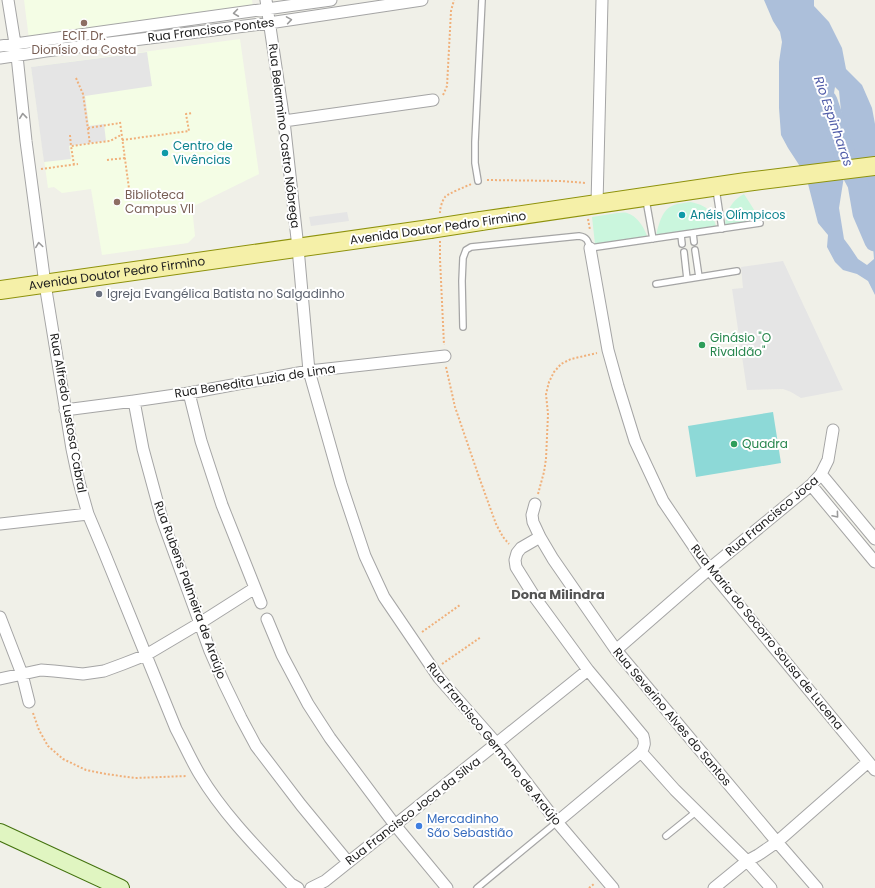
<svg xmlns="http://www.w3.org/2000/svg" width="875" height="888" font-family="Poppins,sans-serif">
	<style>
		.education { fill: #f4fde5 }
		.park { fill: #caf6dd }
		.pitch { fill: #8dd9d7 }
		.parking { fill: #e5e5e5 }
		.water { fill: #acbfda }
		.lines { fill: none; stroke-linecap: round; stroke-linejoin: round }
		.river { stroke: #acbfda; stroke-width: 21 }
		.service-casing { stroke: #a5a5a5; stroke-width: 8 }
		.minor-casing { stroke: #a5a5a5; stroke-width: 13 }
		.secondary-casing { stroke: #43720e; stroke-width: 18 }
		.primary-casing { stroke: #8e920c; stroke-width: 20 }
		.path { stroke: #f0b07a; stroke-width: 2; stroke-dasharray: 2 2; stroke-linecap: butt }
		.service { stroke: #fff; stroke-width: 5.5 }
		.minor { stroke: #fff; stroke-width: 11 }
		.secondary { stroke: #e0f5c1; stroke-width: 16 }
		.primary { stroke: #f5f0a8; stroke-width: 18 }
		.primary-bridge-casing { stroke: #8e920c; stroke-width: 20; stroke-linecap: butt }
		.primary-bridge { stroke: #f5f0a8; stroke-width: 18 }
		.oneway { stroke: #9b9b9b }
		.education-dot { fill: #8d6e63; stroke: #fff; stroke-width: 1.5 }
		.culture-dot { fill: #0f9aa8; stroke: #fff; stroke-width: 1.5 }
		.worship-dot { fill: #6b7280; stroke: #fff; stroke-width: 1.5 }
		.leisure-dot { fill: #2e9e5b; stroke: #fff; stroke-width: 1.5 }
		.shop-dot { fill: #3f7fe0; stroke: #fff; stroke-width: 1.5 }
		.labels { text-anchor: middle; stroke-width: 4; stroke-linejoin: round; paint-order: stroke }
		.street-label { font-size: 12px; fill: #212121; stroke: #fff }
		.education-label { font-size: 12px; fill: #785e54; stroke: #fff }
		.culture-label { font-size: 12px; fill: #0d838f; stroke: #fff; text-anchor: start }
		.worship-label { font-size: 12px; fill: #5b616d; stroke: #fff; text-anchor: start }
		.leisure-label { font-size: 12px; fill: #27864d; stroke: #fff; text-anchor: start }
		.shop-label { font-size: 12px; fill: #366cbe; stroke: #fff; text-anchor: start }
		.water-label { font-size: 13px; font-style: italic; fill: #535faa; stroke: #fff }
		.neighbourhood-label { font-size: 13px; font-weight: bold; fill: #545454; stroke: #fff }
	</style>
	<rect width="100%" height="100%" fill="#f0f0e8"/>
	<path class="education" d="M 24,0 L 252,0 L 253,8 L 29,39 Z
		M 240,39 L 259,174 L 192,207 L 195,236 L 188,243 L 102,255 L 91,189 L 62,193 L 54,187 L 48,188 L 31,67 Z"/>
	<path class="park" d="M 744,194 L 760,219 L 725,225 C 726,211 732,200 744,194 Z
		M 690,202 C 706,205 712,210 716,226 L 656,235 C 659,224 662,209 674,205 C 679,203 685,203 690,202 Z
		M 617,213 C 620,213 624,212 627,213 C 637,216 644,227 647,236 L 595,244 L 592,217 Z"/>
	<path class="pitch" d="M 773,412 L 781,463 L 696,477 L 688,426 Z"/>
	<path class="parking" d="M 147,52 L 152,86 L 85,96 L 89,126 L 104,124 L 106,141 L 69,146 L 71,159 L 44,162 L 31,67 Z
		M 347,212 L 349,221 L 311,226 L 309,217 Z
		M 783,261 L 843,390 L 801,398 L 791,392 L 783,389 L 747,390 L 732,289 L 743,288 L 741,267 Z"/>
	<path class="water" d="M 764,0 L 814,0 L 814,6 L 829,22 L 842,48 L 846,69 L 862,85 L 872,108 L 875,124 L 875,165 L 856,167 L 853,155 L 848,147 L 847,135 L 841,111 L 839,91 L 835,87 C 830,113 839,143 845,168 L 805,174 L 788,148 L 781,135 L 779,108 L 779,62 L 782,42 L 780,32 L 773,21 Z
		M 875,166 L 875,295 L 868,281 L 857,274 L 843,270 L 835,262 L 827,247 L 828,235 L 818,223 L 806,176 L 845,170 L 839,208 L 844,239 L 850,247 L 858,259 L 867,265 L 874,259 L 873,246 L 865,227 L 857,176 Z"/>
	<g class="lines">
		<path class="river" d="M 827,101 L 850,169 L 858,184 L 863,213 L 875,241"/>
		<g class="service-casing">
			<path id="service" d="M 478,181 L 475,163 L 475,142 L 482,0
				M 716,189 L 722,229
				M 646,200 L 653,239
				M 693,233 L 694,242
				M 681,235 L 682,244
				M 695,250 L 699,277
				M 684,252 L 687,279
				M 656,284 L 737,271
				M 463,327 L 462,281 L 463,258 L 466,250 L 471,247 L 579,236 C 587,237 588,241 590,248 L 760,223
				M 666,836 L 697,811
				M 477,888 L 557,822"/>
		</g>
		<g class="minor-casing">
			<path id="minor" d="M 8,0 L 17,56 L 26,141 L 45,284 L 72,449 L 79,482 L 88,514 L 104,552 L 176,729 C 184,744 191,760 200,775 C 224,815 260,851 291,884 L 298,888
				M 266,0 L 284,121 L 298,248 L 309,371 L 341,484 L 365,556 L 384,597 L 439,678 L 497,744 L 557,822 L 613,888
				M 0,46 L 331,0
				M 0,58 L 46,51 L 269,23 L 422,0
				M 284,121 L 433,100
				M 597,204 L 602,0
				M 590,248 L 608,350 L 618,386 L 635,441 L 663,501 L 709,569 L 875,770
				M 189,393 L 201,441 L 222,505 L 261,603
				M 134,401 L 143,449 L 162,519 L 210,651 L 224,683 L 241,718 L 256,746 L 301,805 L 348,862
				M 65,410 L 134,401 L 189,393 L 309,371 L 445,356
				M 821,474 L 875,539
				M 811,485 L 875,562
				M 535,504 L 532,515 L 533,522 L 540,537 L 553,559 L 616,650 L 777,842 L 817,888
				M 0,524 L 88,514
				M 540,537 L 521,548 L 517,553 L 515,560 L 516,567 L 536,599 L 588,670 L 643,736 C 645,743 645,746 641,752 L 557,822
				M 0,617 L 22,674 L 29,702
				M 267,619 L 282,655 L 308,704 L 330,738 L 395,825 L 447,888
				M 616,650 L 709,569 L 811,485 L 821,474 L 828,460 L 833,430
				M 0,679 L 41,670 L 54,671 L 83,674 L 104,671 L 123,664 L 146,655 L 200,623 L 255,588
				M 641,752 L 675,790 L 747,861 L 771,888
				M 311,888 L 325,881 L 395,825 L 588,670
				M 714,888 L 747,861 L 758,855 L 777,842 L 868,762"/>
		</g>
		<g class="secondary-casing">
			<path id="secondary" d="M 0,832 L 121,888"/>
		</g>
		<g class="primary-casing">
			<g id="primary">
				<path d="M 481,221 L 746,182 L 875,166"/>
				<path id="s1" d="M 0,290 L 430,229"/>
			</g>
		</g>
		<path class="path" d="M 76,78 L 83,94 L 90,144
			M 443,95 L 444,93 L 447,86 L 451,11 L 454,0
			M 120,122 L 130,196
			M 88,128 L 120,123
			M 70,135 L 71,146
			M 122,140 L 189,131 L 186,114 L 193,113
			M 107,160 L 125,158
			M 74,165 L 71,146 L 110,141 L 121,135
			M 41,169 L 78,164
			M 487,180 L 561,181 L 586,183
			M 440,213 C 440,208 442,201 445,197 C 449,193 465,187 471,184
			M 588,219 L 590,230
			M 440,241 L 440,259 L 444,345
			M 446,367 L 455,407 L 479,477 L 496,524 L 503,537 L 509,544
			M 538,494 L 544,472 L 546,459 L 548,414 L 546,394 L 549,382 L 554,372 L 561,364 L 571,359 L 597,353
			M 422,632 L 460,605
			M 442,664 L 481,637
			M 33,713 L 39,730 L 48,746 L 63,759 L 86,770 L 106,774 L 135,778 L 187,776
			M 589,888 L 595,883"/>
		<use href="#service" class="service"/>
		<use href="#minor" class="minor"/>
		<use href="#secondary" class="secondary"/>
		<use href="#primary" class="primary"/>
		<g class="primary-bridge-casing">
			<path id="primary-bridge" d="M 430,229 L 481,221"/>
		</g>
		<use href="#primary-bridge" class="primary-bridge"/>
	</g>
	<defs><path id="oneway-chevron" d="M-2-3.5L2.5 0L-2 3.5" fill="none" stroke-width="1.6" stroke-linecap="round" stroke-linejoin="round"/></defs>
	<g class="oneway">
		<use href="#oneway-chevron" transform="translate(236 13) rotate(172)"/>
		<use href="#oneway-chevron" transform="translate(289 20) rotate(-9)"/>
		<use href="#oneway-chevron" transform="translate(23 116) rotate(-96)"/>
		<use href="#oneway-chevron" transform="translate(39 245) rotate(-98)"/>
		<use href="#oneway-chevron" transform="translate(836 515) rotate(50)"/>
	</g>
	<g class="education-dot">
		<circle cx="84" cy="23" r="4"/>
		<circle cx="117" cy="202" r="4"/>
	</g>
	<g class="culture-dot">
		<circle cx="165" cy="153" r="4"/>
		<circle cx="682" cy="215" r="4"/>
	</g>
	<circle class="worship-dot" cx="99" cy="294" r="4"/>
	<g class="leisure-dot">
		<circle cx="702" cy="345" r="4"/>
		<circle cx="734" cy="444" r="4"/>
	</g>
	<circle class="shop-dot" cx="419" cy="826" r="4"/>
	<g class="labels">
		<g class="street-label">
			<text transform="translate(211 30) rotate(-7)" y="4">Rua Francisco Pontes</text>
			<text transform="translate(284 136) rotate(83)" y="4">Rua Belarmino Castro Nóbrega</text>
			<text transform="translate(438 228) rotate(-8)" y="4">Avenida Doutor Pedro Firmino</text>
			<text dy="4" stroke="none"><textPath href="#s1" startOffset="118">Avenida Doutor Pedro Firmino</textPath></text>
			<text transform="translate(255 381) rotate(-9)" y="4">Rua Benedita Luzia de Lima</text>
			<text transform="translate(68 413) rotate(80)" y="4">Rua Alfredo Lustosa Cabral</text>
			<text transform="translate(772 516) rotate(-40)" y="4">Rua Francisco Joca</text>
			<text transform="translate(190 590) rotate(70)" y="4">Rua Rubens Palmeira de Araújo</text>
			<text transform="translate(767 637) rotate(51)" y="4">Rua Maria do Socorro Sousa de Lucena</text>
			<text transform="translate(672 717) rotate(50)" y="4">Rua Severino Alves do Santos</text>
			<text transform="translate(494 744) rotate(51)" y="4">Rua Francisco Germano de Araújo</text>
			<text transform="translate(413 811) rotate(-38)" y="4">Rua Francisco Joca da Silva</text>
		</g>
		<g class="education-label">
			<text x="84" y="40">ECIT Dr.<tspan x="84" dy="14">Dionísio da Costa</tspan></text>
			<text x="125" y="199" text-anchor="start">Biblioteca<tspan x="125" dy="14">Campus VII</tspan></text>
		</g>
		<g class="culture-label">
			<text x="173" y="150">Centro de<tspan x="173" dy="14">Vivências</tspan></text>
			<text x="690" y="219">Anéis Olímpicos</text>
		</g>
		<g class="worship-label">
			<text x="107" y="298">Igreja Evangélica Batista no Salgadinho</text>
		</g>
		<g class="leisure-label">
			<text x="710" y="342">Ginásio "O<tspan x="710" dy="14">Rivaldão"</tspan></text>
			<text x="742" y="448">Quadra</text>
		</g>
		<g class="shop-label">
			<text x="427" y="823">Mercadinho<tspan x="427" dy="14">São Sebastião</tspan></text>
		</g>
		<g class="water-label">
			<text transform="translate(834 121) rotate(71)" y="5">Rio Espinharas</text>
		</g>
		<g class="neighbourhood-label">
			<text x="558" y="599">Dona Milindra</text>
		</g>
	</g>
</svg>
